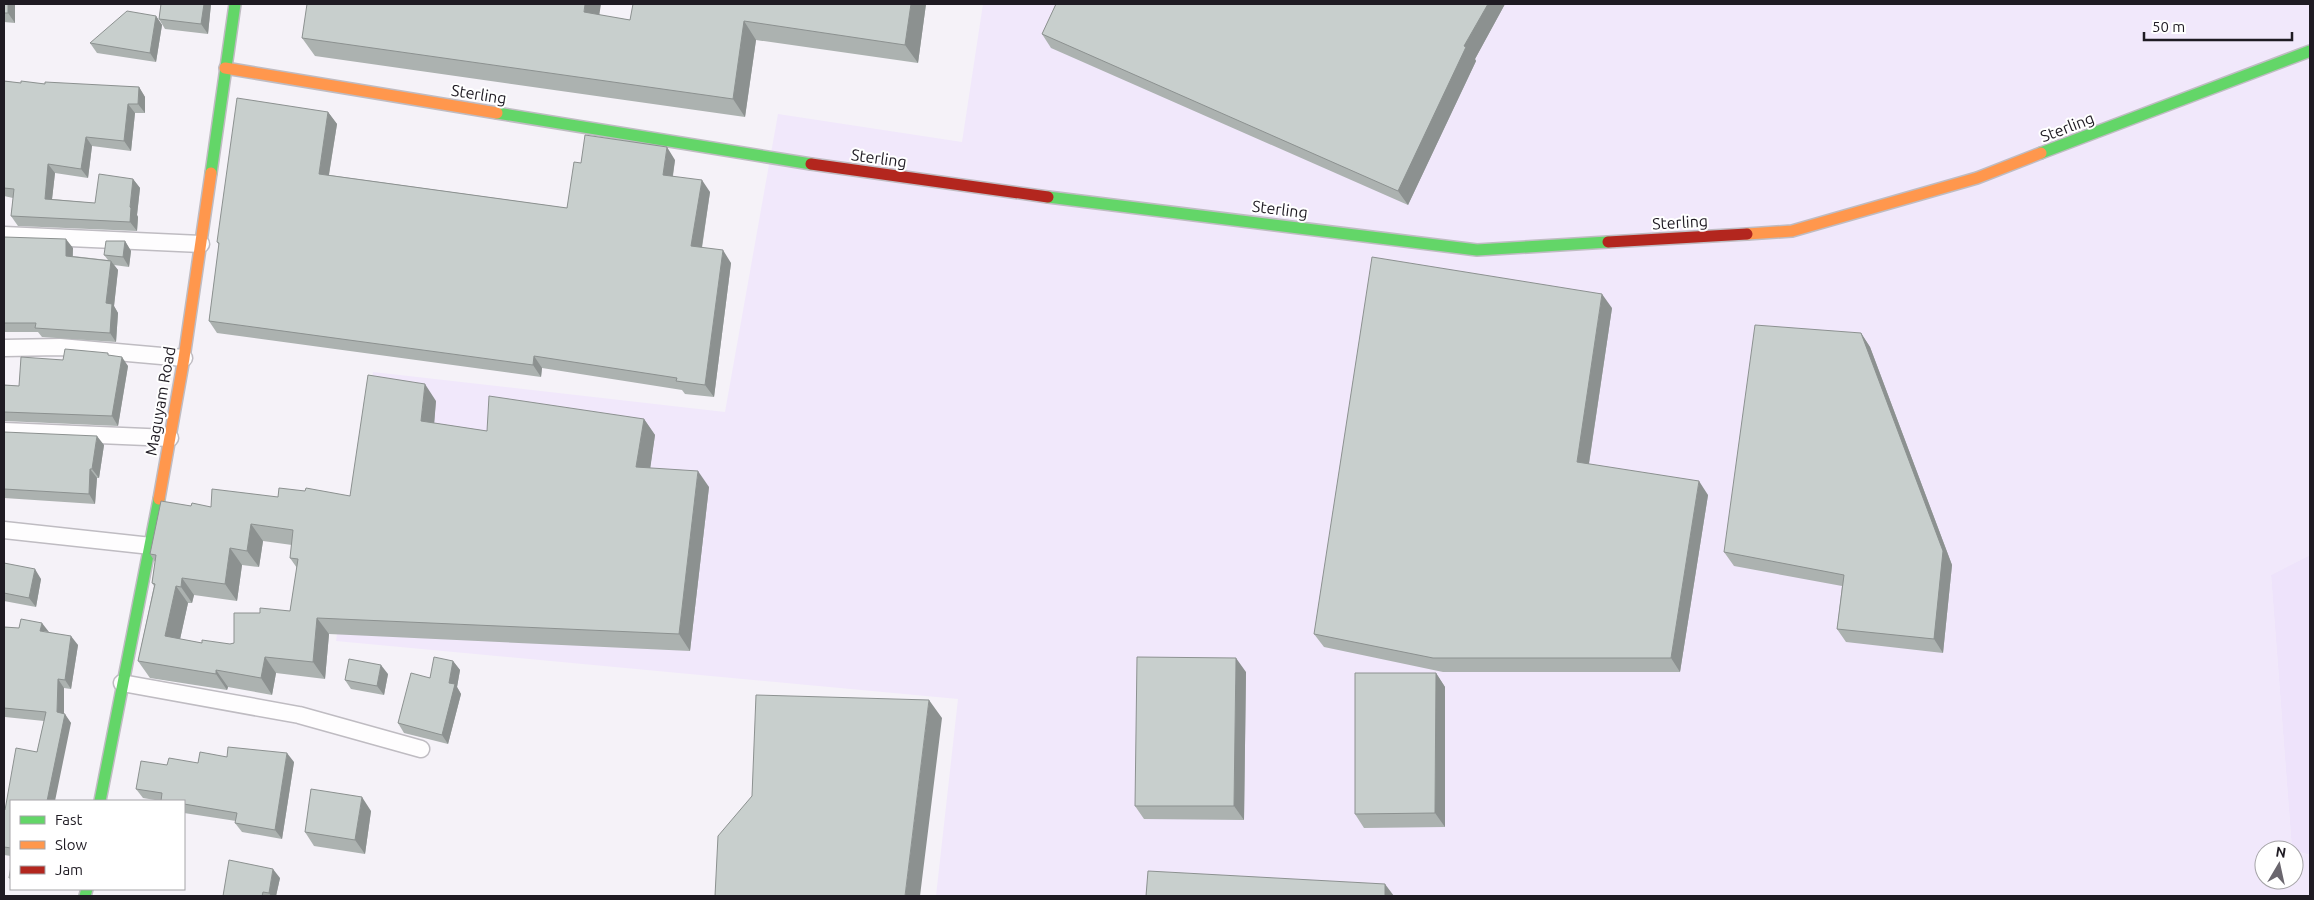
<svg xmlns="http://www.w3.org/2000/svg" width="2314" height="900" font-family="Ubuntu,sans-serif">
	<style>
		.built { fill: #f1e8fb }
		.green { fill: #eee3fb }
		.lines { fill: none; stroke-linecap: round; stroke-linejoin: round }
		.street-casing { stroke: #bfbcc2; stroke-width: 19 }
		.fast-casing { stroke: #bfbcc2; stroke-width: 14 }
		.slow-casing { stroke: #bfbcc2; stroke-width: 14 }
		.jam-casing { stroke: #bfbcc2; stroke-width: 14 }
		.street { stroke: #fefdfe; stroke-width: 16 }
		.fast { stroke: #63d668; stroke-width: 11 }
		.slow { stroke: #ff974d; stroke-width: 11 }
		.jam { stroke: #b3261e; stroke-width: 11 }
		.wall { fill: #acb2b0; fill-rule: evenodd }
		.shaded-wall { fill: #8c9190 }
		.building { fill: #c8cfcd; stroke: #8c9190; fill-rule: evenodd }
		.labels { text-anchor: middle; stroke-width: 4; stroke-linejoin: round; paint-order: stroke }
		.street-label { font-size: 16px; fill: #1f1b23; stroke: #fff }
	</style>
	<rect width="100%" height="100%" fill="#f5f2f8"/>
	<path class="built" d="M 983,4 L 2310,4 L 2310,555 L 2271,575 L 2292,850 L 2264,850 L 2264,880 L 2294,880 L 2294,851 L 2310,855 L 2310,896 L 936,896 L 958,699 L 336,641 L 373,372 L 725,412 L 778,114 L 962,142 Z"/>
	<path class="green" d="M 2310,555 L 2310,855 L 2292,850 L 2271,575 Z"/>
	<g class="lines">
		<g class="street-casing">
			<path id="street" d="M 4,235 L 201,244
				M 4,348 L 60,347 L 184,358
				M 4,431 L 170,438
				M 4,530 L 151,546
				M 122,683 L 299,715 L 421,749"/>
		</g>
		<g class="fast-casing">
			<path id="fast" d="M 497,113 L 811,164
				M 2041,153 L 2310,51
				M 211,173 L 235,4
				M 1048,197 L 1477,250 L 1608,242
				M 100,801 L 159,499
				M 85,896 L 87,889"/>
		</g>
		<g class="slow-casing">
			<path id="slow" d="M 225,68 L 497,113
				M 1747,234 L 1792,231 L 1977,178 L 2041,153
				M 159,499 L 184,358 L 211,173"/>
		</g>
		<g class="jam-casing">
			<path id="jam" d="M 811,164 L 1048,197
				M 1608,242 L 1747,234"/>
		</g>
		<use href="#street" class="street"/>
		<use href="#fast" class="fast"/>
		<use href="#slow" class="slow"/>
		<use href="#jam" class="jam"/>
	</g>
	<path class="wall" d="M 4,4 L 15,4 L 15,23 L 4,22 Z
		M 161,4 L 211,4 L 208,34 L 165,29 L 159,19 Z
		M 926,4 L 918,63 L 756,40 L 745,117 L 315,56 L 302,38 L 599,15 L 630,20 Z
		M 1056,4 L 1505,4 L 1475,59 L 1476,61 L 1408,205 L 1051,48 L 1042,34 Z
		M 156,16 L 162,25 L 156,62 L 97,53 L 90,43 Z
		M 4,81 L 21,83 L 139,87 L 145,97 L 145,113 L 135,113 L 131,151 L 92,146 L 88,178 L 55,173 L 52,199 L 95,203 L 133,179 L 140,188 L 137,215 L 138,217 L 137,231 L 18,226 L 11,216 L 13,198 L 4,196 Z
		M 328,112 L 337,124 L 329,175 L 567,208 L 581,163 L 675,160 L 673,176 L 710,192 L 702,248 L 731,263 L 714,397 L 685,394 L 682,390 L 542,368 L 541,377 L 217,333 L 209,321 L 219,245 L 217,242 Z
		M 4,237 L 73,248 L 73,256 L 108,260 L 104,255 L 125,241 L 131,251 L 129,267 L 114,265 L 118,270 L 114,306 L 118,313 L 116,342 L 42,337 L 38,332 L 4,332 Z
		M 1612,308 L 1589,464 L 1708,495 L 1680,672 L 1443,672 L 1324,647 L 1314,634 Z
		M 1861,333 L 1870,347 L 1952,565 L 1943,653 L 1846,642 L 1837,629 L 1842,586 L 1734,566 L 1724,552 Z
		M 110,355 L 128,366 L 118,426 L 4,421 L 4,385 L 19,386 L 63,360 Z
		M 436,401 L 434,423 L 487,431 L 644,419 L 655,435 L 650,468 L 709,487 L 690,651 L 329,634 L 325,679 L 276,673 L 272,695 L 228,687 L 227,690 L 150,678 L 138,661 L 154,586 L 152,583 L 155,562 L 150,554 L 191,506 L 211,507 L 278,497 L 350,496 ZM 263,541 L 292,545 L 290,558 L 297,568 L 290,611 L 260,613 L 234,643 L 230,644 L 202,643 L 180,639 L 188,603 L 192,603 L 194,595 L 237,601 L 242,565 L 259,567 Z
		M 4,432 L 104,445 L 99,478 L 97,478 L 95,504 L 4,498 Z
		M 4,563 L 41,579 L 36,607 L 4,601 Z
		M 4,627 L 49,633 L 78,645 L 71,689 L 64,688 L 64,714 L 71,723 L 11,801 L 11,856 L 4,855 L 4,810 L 5,810 L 37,752 L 44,721 L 5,717 L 4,737 Z
		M 453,661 L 460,670 L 457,687 L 461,694 L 448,744 L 404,733 L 398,723 L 430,678 Z
		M 1246,672 L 1244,820 L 1144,819 L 1135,806 Z
		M 1436,673 L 1445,687 L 1445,827 L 1364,828 L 1355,814 Z
		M 388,674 L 384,695 L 351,689 L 345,680 Z
		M 294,762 L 282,839 L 242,832 L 235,823 L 236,821 L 184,813 L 184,801 L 161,801 L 143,798 L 136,789 L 167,765 L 198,763 Z
		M 371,811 L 365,854 L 314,846 L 305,832 Z
		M 280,878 L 276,896 L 223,896 Z"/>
	<path class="shaded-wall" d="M 8,4 L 15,4 L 15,23 L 8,13 Z
		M 204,4 L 211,4 L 208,34 L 201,24 Z
		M 585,4 L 601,4 L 597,30 L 584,12 Z
		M 911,4 L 926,4 L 918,63 L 905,45 Z
		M 1488,4 L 1505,4 L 1475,59 L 1476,61 L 1408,205 L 1398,191 L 1464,46 Z
		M 156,16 L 162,25 L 156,62 L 150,53 Z
		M 744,21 L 756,40 L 745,117 L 733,99 Z
		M 139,87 L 145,97 L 145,113 L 138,104 Z
		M 128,104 L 135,113 L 131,151 L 124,141 Z
		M 328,112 L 337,124 L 327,186 L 319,174 Z
		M 86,137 L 92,146 L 88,178 L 81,169 Z
		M 667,147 L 675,160 L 671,187 L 663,175 Z
		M 48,164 L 55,173 L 51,208 L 45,199 Z
		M 133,179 L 140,188 L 137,215 L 138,217 L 137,231 L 130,222 L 130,207 Z
		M 702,180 L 710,192 L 700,259 L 691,246 Z
		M 66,239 L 73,248 L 72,265 L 66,256 Z
		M 125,241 L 131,251 L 129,267 L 123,257 Z
		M 723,250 L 731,263 L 714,397 L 705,385 Z
		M 111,261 L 118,270 L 114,306 L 118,313 L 116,342 L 110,333 L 106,303 Z
		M 1602,294 L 1612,308 L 1587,476 L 1577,462 Z
		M 1861,333 L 1870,347 L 1952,565 L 1943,653 L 1934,639 Z
		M 534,356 L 542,368 L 541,377 L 533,365 Z
		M 122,357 L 128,366 L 118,426 L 112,416 Z
		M 425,384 L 436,401 L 433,438 L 421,421 Z
		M 644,419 L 655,435 L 648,484 L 636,467 Z
		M 97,436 L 104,445 L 99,478 L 92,469 Z
		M 90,469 L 97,478 L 95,504 L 89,494 Z
		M 698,471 L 709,487 L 690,651 L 679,634 Z
		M 1699,481 L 1708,495 L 1680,672 L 1671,658 Z
		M 251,524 L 263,541 L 259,567 L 247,551 Z
		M 230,548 L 242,565 L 237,601 L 225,584 Z
		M 35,569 L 41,579 L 36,607 L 29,598 Z
		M 182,578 L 194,595 L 192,603 L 181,587 Z
		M 176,586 L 188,603 L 177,653 L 165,636 Z
		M 317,618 L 329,634 L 325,679 L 313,662 Z
		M 42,623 L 49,632 L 40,631 Z
		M 71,636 L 78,645 L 71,689 L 65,680 Z
		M 265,657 L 276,673 L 272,695 L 261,678 Z
		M 1236,658 L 1246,672 L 1244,820 L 1234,806 Z
		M 453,661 L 460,670 L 457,687 L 461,694 L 448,744 L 442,735 L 449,683 Z
		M 381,665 L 388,674 L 384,695 L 377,686 Z
		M 216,670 L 228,687 L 227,690 L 216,674 Z
		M 1436,673 L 1445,687 L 1445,827 L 1435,813 Z
		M 58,679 L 64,688 L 64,719 L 65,714 L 71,723 L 55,801 L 47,801 L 57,712 Z
		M 929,700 L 942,718 L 920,896 L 905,896 Z
		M 4,715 L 5,717 L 4,737 Z
		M 287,753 L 294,762 L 282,839 L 275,830 Z
		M 362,797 L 371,811 L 365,854 L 355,840 Z
		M 273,869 L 280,878 L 276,896 L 271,896 L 269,893 Z
		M 1385,884 L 1394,896 L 1385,896 Z"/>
	<path class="building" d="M 4,4 L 8,4 L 8,13 L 4,13 Z
		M 161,4 L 204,4 L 201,24 L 159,19 Z
		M 307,4 L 585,4 L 584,12 L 630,20 L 633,4 L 911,4 L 905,45 L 744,21 L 733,99 L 302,38 Z
		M 1056,4 L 1488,4 L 1464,46 L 1466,47 L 1398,191 L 1042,34 Z
		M 127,11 L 156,16 L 150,53 L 90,43 Z
		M 4,81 L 21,83 L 21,81 L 45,84 L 45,82 L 139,87 L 138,104 L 128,104 L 124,141 L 86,137 L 81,169 L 48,164 L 45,199 L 95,203 L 99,174 L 133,179 L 130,207 L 131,208 L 130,222 L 11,216 L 14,189 L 4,188 Z
		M 237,98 L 328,112 L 319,174 L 567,208 L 574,162 L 581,163 L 585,135 L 667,147 L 663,175 L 702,180 L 691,246 L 723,250 L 705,385 L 676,381 L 677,378 L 534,356 L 533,365 L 209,321 L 219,243 L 217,242 Z
		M 4,237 L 66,239 L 66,256 L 111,261 L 106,303 L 112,304 L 110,333 L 35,328 L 36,323 L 4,323 Z
		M 106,241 L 125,241 L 123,257 L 104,255 Z
		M 1372,257 L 1602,294 L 1577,462 L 1699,481 L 1671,658 L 1433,658 L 1314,634 Z
		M 1755,325 L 1861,333 L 1943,551 L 1934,639 L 1837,629 L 1844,575 L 1724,552 Z
		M 65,349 L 108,353 L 108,355 L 122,357 L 112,416 L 4,412 L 4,385 L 19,386 L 21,357 L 63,360 Z
		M 368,375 L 425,384 L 421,421 L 487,431 L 489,396 L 644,419 L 636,467 L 698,471 L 679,634 L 317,618 L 313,662 L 265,657 L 261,678 L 216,670 L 216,674 L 138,661 L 155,584 L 152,583 L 156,555 L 150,554 L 161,501 L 191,506 L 192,503 L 211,507 L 212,489 L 278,497 L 279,488 L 305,491 L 306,488 L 350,496 ZM 251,524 L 293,530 L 290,558 L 298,559 L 290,611 L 260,608 L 260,613 L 234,613 L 234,643 L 230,644 L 202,640 L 202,643 L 165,636 L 176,586 L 181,587 L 182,578 L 225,584 L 230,548 L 247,551 Z
		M 4,432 L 97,436 L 92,469 L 90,469 L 89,494 L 4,489 Z
		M 4,563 L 35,569 L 29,598 L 4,593 Z
		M 21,619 L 42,623 L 40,631 L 71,636 L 65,680 L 58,679 L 57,712 L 65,714 L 47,801 L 11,801 L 11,848 L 4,847 L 4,810 L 5,810 L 16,748 L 37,752 L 46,712 L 4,708 L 4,627 L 19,628 Z
		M 434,657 L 453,661 L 449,683 L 455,684 L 442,735 L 398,723 L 411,673 L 430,678 Z
		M 1137,657 L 1236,658 L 1234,806 L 1135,806 Z
		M 349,659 L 381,665 L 377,686 L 345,680 Z
		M 1355,673 L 1436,673 L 1435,813 L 1355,814 Z
		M 756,695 L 929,700 L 905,896 L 715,896 L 718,836 L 752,796 Z
		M 228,747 L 287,753 L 275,830 L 235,823 L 237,813 L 184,804 L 184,801 L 161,801 L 162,793 L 136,789 L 141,761 L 167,765 L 169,758 L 198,763 L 200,752 L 227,757 Z
		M 311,789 L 362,797 L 355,840 L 305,832 Z
		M 229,860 L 273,869 L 269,893 L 263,892 L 262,896 L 223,896 Z
		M 11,866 L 11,878 L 9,878 Z
		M 1148,871 L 1385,884 L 1385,896 L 1146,896 Z"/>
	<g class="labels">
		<g class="street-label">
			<text transform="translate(479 94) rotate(9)" y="6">Sterling</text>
			<text transform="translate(2067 127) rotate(-21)" y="6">Sterling</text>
			<text transform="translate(879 158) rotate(8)" y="6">Sterling</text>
			<text transform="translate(1280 209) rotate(7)" y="6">Sterling</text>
			<text transform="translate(1680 222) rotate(-3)" y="6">Sterling</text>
			<text transform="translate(160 401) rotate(-80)" y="6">Maguyam Road</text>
		</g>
	</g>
	<rect width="2314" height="900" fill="none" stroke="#1f1b23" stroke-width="10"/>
	<rect x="10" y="800" width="175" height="90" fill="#ffffff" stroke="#a5a4a7"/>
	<rect x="20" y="816" width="25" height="8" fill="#63d668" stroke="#a5a4a7"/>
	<text x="55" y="825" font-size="15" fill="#1f1b23">Fast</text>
	<rect x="20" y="841" width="25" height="8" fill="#ff974d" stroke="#a5a4a7"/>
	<text x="55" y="850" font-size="15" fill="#1f1b23">Slow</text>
	<rect x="20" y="866" width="25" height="8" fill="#b3261e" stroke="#a5a4a7"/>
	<text x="55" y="875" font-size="15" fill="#1f1b23">Jam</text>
	<g transform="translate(2279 865) rotate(9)"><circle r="24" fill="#ffffff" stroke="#a5a4a7"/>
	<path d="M0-4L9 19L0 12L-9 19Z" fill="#6a666e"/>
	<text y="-8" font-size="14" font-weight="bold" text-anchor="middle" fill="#1f1b23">N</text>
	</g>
	<path d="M2144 32v8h148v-8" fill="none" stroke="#1f1b23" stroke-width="2.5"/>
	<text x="2152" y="32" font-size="15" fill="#1f1b23" stroke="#ffffff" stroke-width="4" paint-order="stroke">50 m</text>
</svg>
